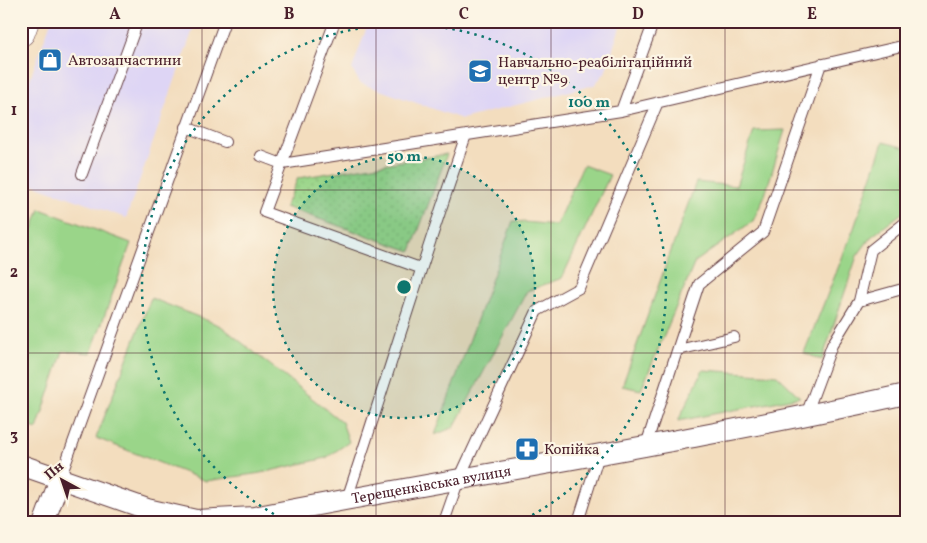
<svg xmlns="http://www.w3.org/2000/svg" width="927" height="543" font-family="Vollkorn,serif">
	<style>
		.built { fill: #ded5f5 }
		.grass { fill: #9ad589; stroke: #727a5a }
		.park { fill: url(#park-dots); stroke: #727a5a }
		.lines { fill: none; stroke-linecap: round; stroke-linejoin: round }
		.service-casing { stroke: #633c41; stroke-width: 12 }
		.minor-casing { stroke: #633c41; stroke-width: 22 }
		.trunk-casing { stroke: #633c41; stroke-width: 29 }
		.service { stroke: #fff; stroke-width: 10 }
		.minor { stroke: #fff; stroke-width: 20 }
		.trunk { stroke: #fff; stroke-width: 28 }
		.grid { fill: none; stroke: #4a1f2b; stroke-width: 1; stroke-opacity: 0.55 }
		.ring { fill: none; stroke: #0f766e; stroke-width: 2.5; stroke-dasharray: 2.5 5 }
		.labels { text-anchor: middle; stroke-width: 4.5; stroke-linejoin: round; paint-order: stroke }
		.poi-label { font-size: 15px; fill: #4a1f2b; stroke: #fcf5e5; text-anchor: start }
		.street-label { font-size: 15px; fill: #4a1f2b; stroke: #fcf5e5 }
		.centre { fill: #0f766e; stroke: #fcf5e5; stroke-width: 2.5 }
		.ring-label { font-size: 15px; text-anchor: middle; font-weight: bold; fill: #0f766e; stroke: #fcf5e5; stroke-width: 4.5; stroke-linejoin: round; paint-order: stroke }
		.neatline { fill: none; stroke: #4a1f2b; stroke-width: 2 }
		.grid-label { font-size: 16px; text-anchor: middle; font-weight: bold; fill: #4a1f2b }
	</style>
	<defs>
		<pattern id="park-dots" width="8" height="8" patternUnits="userSpaceOnUse" patternTransform="scale(1.25)"><rect width="8" height="8" fill="#9ad589"/><path d="M2 2h.1M6 6h.1" fill="none" stroke="#86b676" stroke-width="1.8" stroke-linecap="round"/></pattern>
	</defs>
	<rect width="100%" height="100%" fill="#fcf5e5"/>
	<filter id="ink" filterUnits="userSpaceOnUse"><feTurbulence type="fractalNoise" baseFrequency=".02" numOctaves="2"/><feDisplacementMap in="SourceGraphic" scale="10" xChannelSelector="R" yChannelSelector="G"/><feConvolveMatrix kernelMatrix="1 2 1 2 8 2 1 2 1" color-interpolation-filters="sRGB"/></filter>
	<filter id="wash" filterUnits="userSpaceOnUse"><feTurbulence type="fractalNoise" baseFrequency=".0096" numOctaves="4" result="noise"/><feDisplacementMap in="SourceGraphic" scale="20" xChannelSelector="R" yChannelSelector="G"/><feGaussianBlur stdDeviation="1.12" result="paint"/><feColorMatrix in="noise" values="0 0 0 0 0 0 0 0 0 0 0 0 0 0 0 0 0 1.4 0 .05"/><feComposite in="paint" operator="in"/></filter>
	<g filter="url(#wash)">
		<rect width="100%" height="100%" fill="#f3ddbe"/>
		<path class="built" d="M 51,21 L 196,21 L 126,218 L 21,180 L 21,104 Z
			M 369,21 L 622,21 L 605,73 L 594,85 L 462,119 L 360,83 L 352,69 Z
			M 817,21 L 856,21 L 829,26 Z"/>
		<path class="grass" d="M 785,130 L 765,195 L 753,221 L 695,262 L 641,390 L 622,386 L 696,182 L 736,186 L 754,131 Z
			M 883,142 L 906,148 L 906,210 L 871,237 L 857,256 L 822,360 L 804,353 L 854,228 Z
			M 583,165 L 610,175 L 562,278 L 527,291 L 454,427 L 435,435 L 513,221 L 556,225 Z
			M 40,209 L 131,243 L 91,353 L 63,351 L 37,429 L 21,424 L 21,260 Z
			M 151,298 L 221,326 L 342,422 L 349,442 L 326,458 L 261,473 L 206,481 L 96,438 Z
			M 703,370 L 777,375 L 800,397 L 678,421 Z"/>
		<path class="park" d="M 447,154 L 411,251 L 285,207 L 298,178 Z"/>
	</g>
	<g filter="url(#ink)">
		<g class="lines">
			<g class="service-casing">
				<path id="service" d="M 335,21 L 264,212 L 420,268
					M 621,111 L 654,21
					M 186,127 L 225,142
					M 261,156 L 282,164 L 621,111 L 906,45
					M 82,174 L 138,21
					M 859,301 L 906,288
					M 678,350 L 734,337
					M 806,415 L 832,345 L 859,301 L 871,250 L 906,222
					M 646,445 L 699,284 L 763,232 L 821,64
					M 60,479 L 225,21
					M 347,499 C 387,378 424,256 466,135
					M 444,522 L 459,479 L 537,311 L 579,288 L 658,102
					M 578,522 L 599,455"/>
			</g>
			<g class="minor-casing">
				<g id="minor">
					<path id="s1" d="M 21,465 L 147,509 L 196,520 L 254,517 C 471,475 690,442 906,394"/>
					<path d="M 44,522 L 60,479"/>
				</g>
			</g>
			<g class="trunk-casing">
				<path id="trunk" d="M 21,32 L 25,21"/>
			</g>
			<use href="#service" class="service"/>
			<use href="#minor" class="minor"/>
			<use href="#trunk" class="trunk"/>
		</g>
	</g>
	<path class="grid" d="M 202,21 L 202,522M 376,21 L 376,522M 551,21 L 551,522M 725,21 L 725,522M 21,190 L 906,190M 21,353 L 906,353"/>
	<circle cx="404" cy="287" r="131" fill="#0f766e" fill-opacity=".12"/>
	<g class="ring">
		<circle cx="404" cy="287" r="131"/>
		<path d="M287 521A262 262 0 1 1 521 521"/>
	</g>
	<defs>
		<g id="shop-square" transform="scale(1.25)"><rect x="-9" y="-9" width="18" height="18" rx="4" fill="#1f6fb2" stroke="#fcf5e5"/><path d="M-5-2.5h2.3a2.7 3.5 0 0 1 5.4 0H5L5.5 6h-11ZM-1.5-2.5h3a1.5 2.3 0 0 0-3 0Z" fill="#fff"/></g>
		<g id="school-square" transform="scale(1.25)"><rect x="-9" y="-9" width="18" height="18" rx="4" fill="#1f6fb2" stroke="#fcf5e5"/><path d="M0-5L7-2L0 1L-7-2ZM-4 1L0 2.5L4 1V4Q0 6-4 4Z" fill="#fff"/></g>
		<g id="pharmacy-square" transform="scale(1.25)"><rect x="-9" y="-9" width="18" height="18" rx="4" fill="#1f6fb2" stroke="#fcf5e5"/><path d="M-2-6h4v4h4v4h-4v4h-4v-4h-4v-4h4Z" fill="#fff"/></g>
	</defs>
	<g fill-rule="evenodd">
		<use href="#shop-square" x="50" y="60"/>
		<use href="#school-square" x="480" y="71"/>
		<use href="#pharmacy-square" x="527" y="449"/>
	</g>
	<g class="labels">
		<g class="poi-label">
			<text x="68" y="65">Автозапчастини</text>
			<text x="498" y="67">Навчально-реабілітаційний<tspan x="498" dy="17">центр №9</tspan></text>
			<text x="544" y="454">Копійка</text>
		</g>
		<g class="street-label">
			<text dy="5" stroke="none"><textPath href="#s1" startOffset="422">Терещенківська вулиця</textPath></text>
		</g>
	</g>
	<circle cx="404" cy="287" r="8" class="centre"/>
	<g class="ring-label">
		<text x="589" y="107">100 m</text>
		<text x="404" y="161">50 m</text>
	</g>
	<rect width="927" height="543" fill="none" stroke="#fcf5e5" stroke-width="55"/>
	<g transform="translate(62 480) rotate(320)" stroke="#fcf5e5" stroke-width="4" paint-order="stroke">
	<path d="M0-4L9 19L0 12L-9 19Z" fill="#4a1f2b"/>
	<text y="-8" font-size="14" font-weight="bold" text-anchor="middle" fill="#4a1f2b">Пн</text>
	</g>
	<rect x="28" y="28" width="872" height="488" class="neatline"/>
	<g class="grid-label">
		<text x="115" y="19">A</text>
		<text x="289" y="19">B</text>
		<text x="464" y="19">C</text>
		<text x="638" y="19">D</text>
		<text x="812" y="19">E</text>
		<text x="14" y="115">1</text>
		<text x="14" y="277">2</text>
		<text x="14" y="440">3</text>
	</g>
</svg>
